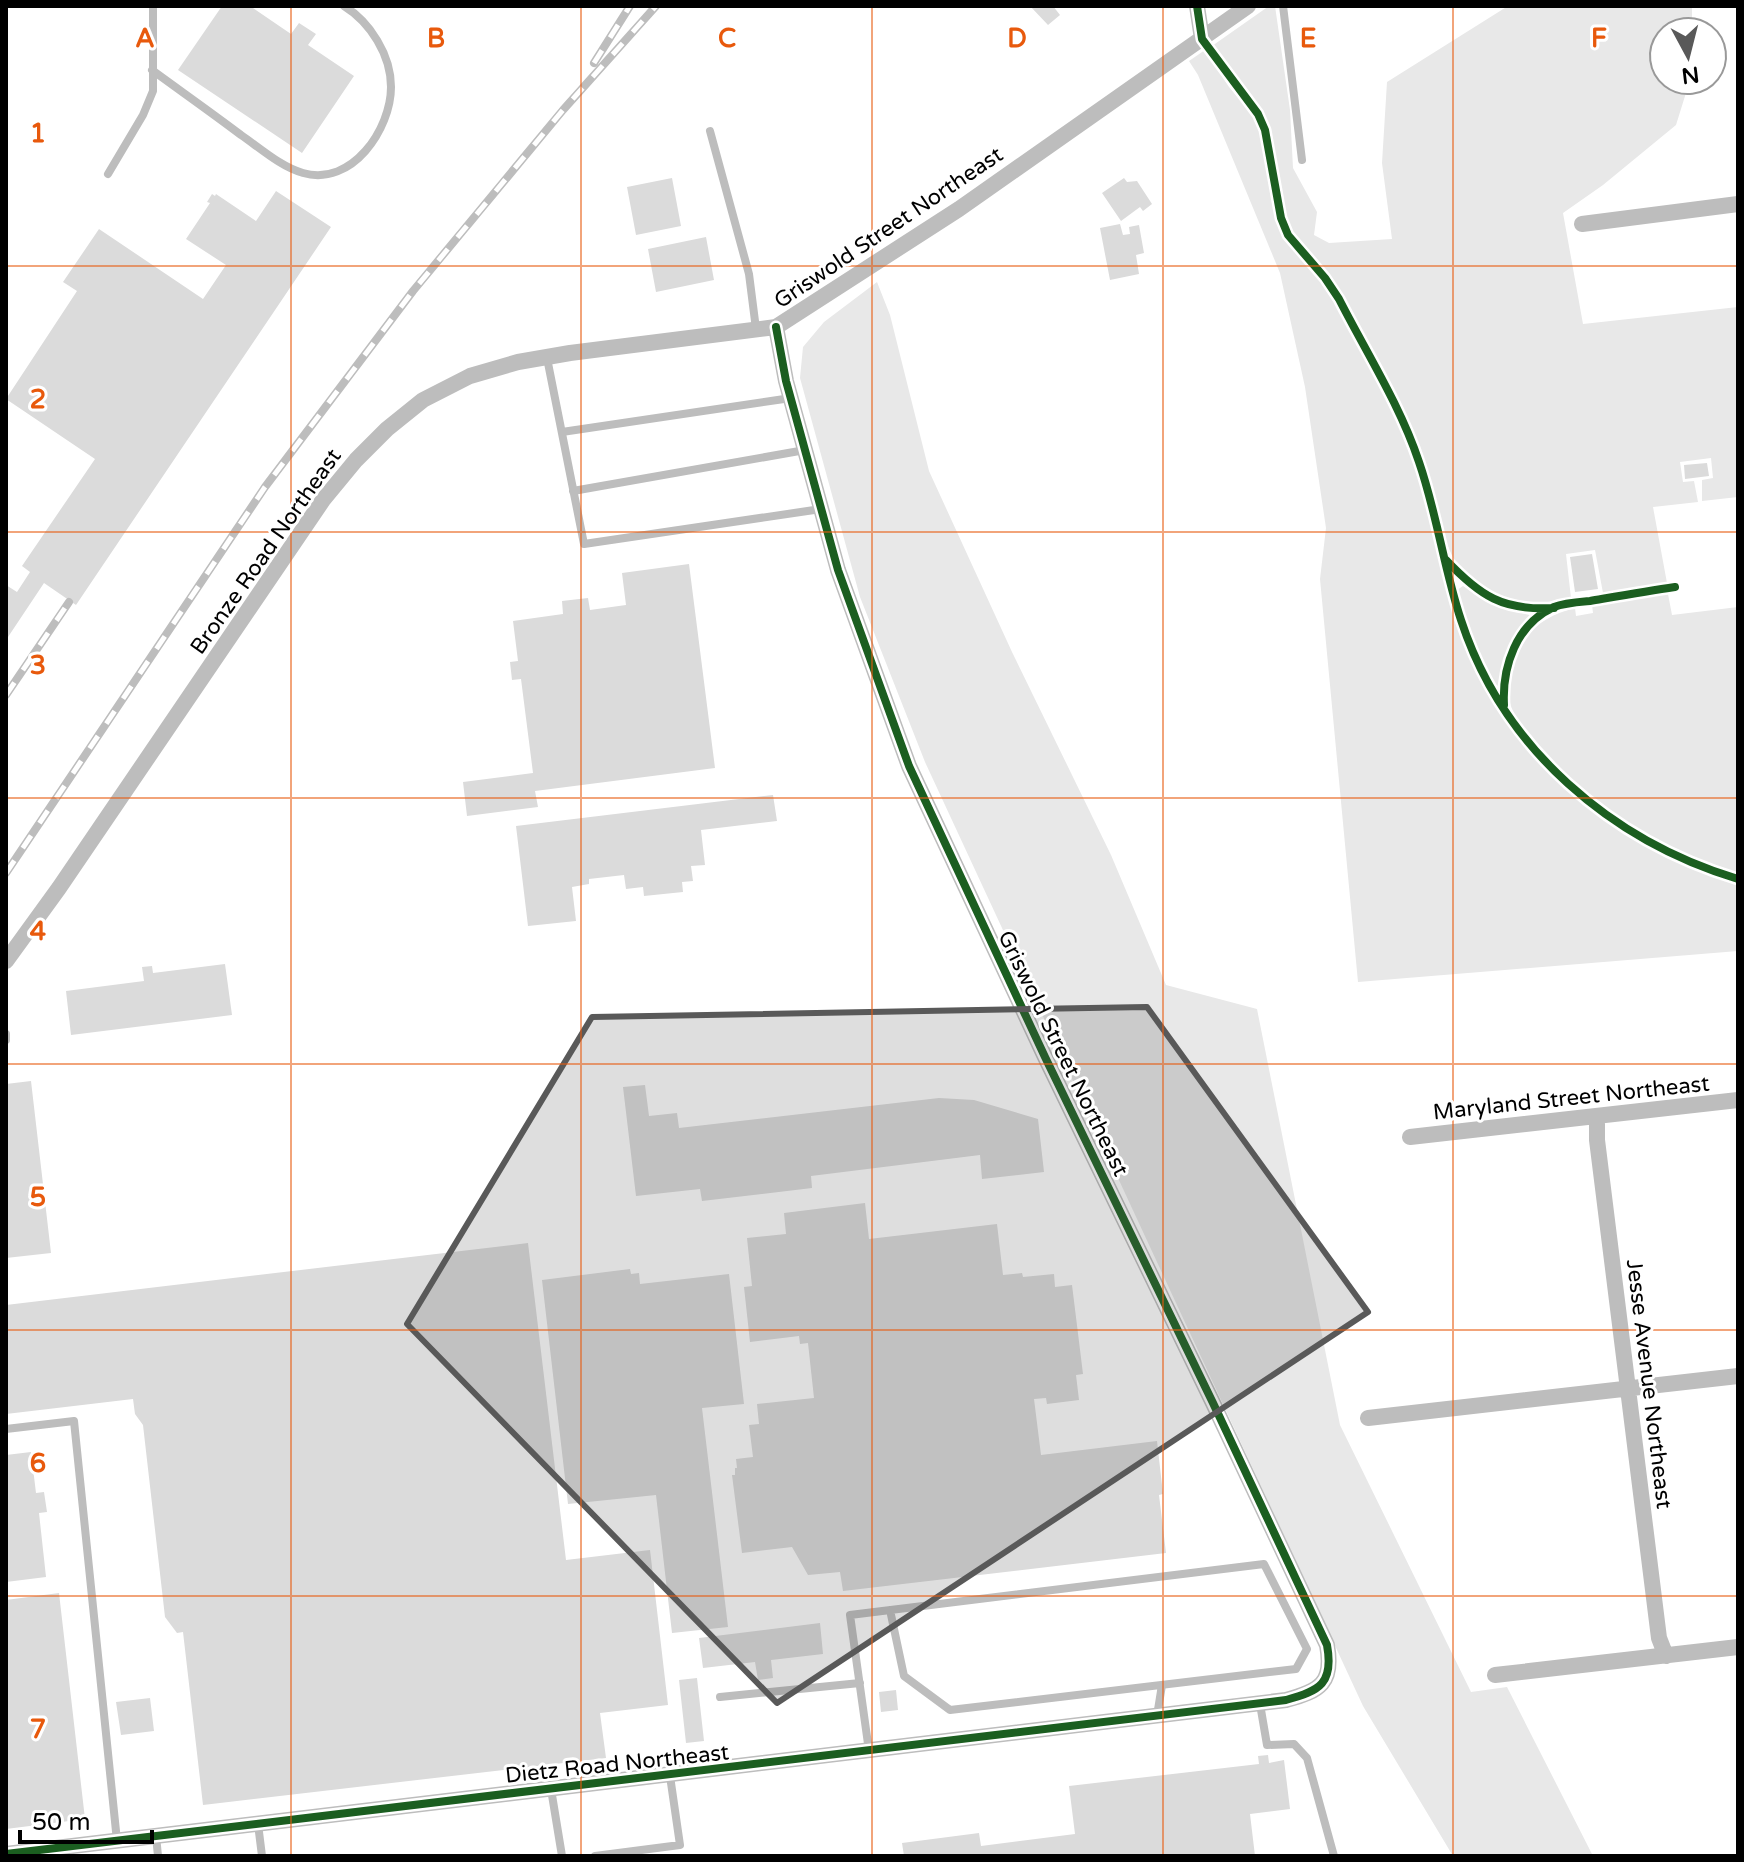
<svg xmlns="http://www.w3.org/2000/svg" width="1744" height="1862" font-family="'Varela Round',sans-serif">
	<style>
		.green { fill: #e8e8e8 }
		.building { fill: #dbdbdb }
		.lines { fill: none; stroke-linecap: round; stroke-linejoin: round }
		.lane { stroke: #bdbdbd; stroke-width: 8 }
		.street { stroke: #bdbdbd; stroke-width: 16 }
		.rail-casing { stroke: #bdbdbd; stroke-width: 8 }
		.rail { stroke: #fff; stroke-width: 5; stroke-dasharray: 15; stroke-linecap: butt }
		.cycleway-casing { stroke: #fff; stroke-width: 13 }
		.cycleway { stroke: #1b5e20; stroke-width: 8 }
		.marked { fill: #595959; fill-opacity: 0.2; stroke: #595959; stroke-width: 6; stroke-linejoin: round }
		.grid { fill: none; stroke: #e8590c; stroke-width: 2; stroke-opacity: 0.55 }
		.labels { text-anchor: middle; stroke-width: 6; stroke-linejoin: round; paint-order: stroke }
		.street-label { font-size: 22px; fill: #000; stroke: #fff }
		.grid-label { font-size: 26px; text-anchor: middle; font-weight: bold; fill: #e8590c; stroke: #fff; stroke-width: 6; stroke-linejoin: round; paint-order: stroke }
	</style>
	<rect width="100%" height="100%" fill="#fff"/>
	<path class="green" d="M 1269,6 L 1275,6 L 1290,110 L 1293,168 L 1317,212 L 1314,235 L 1329,243 L 1392,239 L 1382,163 L 1387,82 L 1508,6 L 1692,6 L 1692,32 L 1664,32 L 1664,80 L 1690,80 L 1676,125 L 1603,185 L 1563,213 L 1583,324 L 1738,307 L 1738,497 L 1702,501 L 1702,480 L 1713,478 L 1711,458 L 1680,462 L 1683,482 L 1694,481 L 1698,502 L 1653,507 L 1667,583 L 1603,593 L 1595,550 L 1566,554 L 1571,598 L 1530,605 L 1502,600 L 1470,579 L 1455,562 L 1446,542 L 1425,463 L 1409,424 L 1336,286 L 1293,237 L 1285,213 L 1272,138 L 1264,116 L 1212,46 Z
		M 1205,50 L 1229,87 L 1258,121 L 1266,145 L 1280,230 L 1288,244 L 1323,284 L 1335,303 C 1363,354 1395,406 1414,461 C 1433,515 1441,571 1459,626 C 1500,753 1612,849 1738,884 L 1738,951 L 1358,982 L 1320,579 L 1326,528 L 1305,387 L 1280,273 L 1198,75 L 1189,61 Z
		M 877,282 L 890,315 L 929,471 L 1012,652 L 1111,855 L 1166,985 L 1257,1009 L 1340,1425 L 1471,1692 L 1507,1687 L 1593,1856 L 1453,1856 L 1363,1706 L 925,762 L 860,597 L 800,378 L 803,347 L 824,322 Z
		M 1463,586 L 1500,608 L 1534,616 L 1513,642 L 1505,662 L 1500,686 L 1494,685 L 1468,627 L 1457,590 Z
		M 1668,594 L 1672,615 L 1738,607 L 1738,876 C 1661,855 1591,810 1540,749 C 1529,735 1515,721 1510,703 C 1507,689 1509,675 1513,661 C 1522,632 1546,615 1575,608 L 1576,616 L 1593,613 L 1592,605 Z"/>
	<path class="building" d="M 222,6 L 250,6 L 291,34 L 299,23 L 316,34 L 308,45 L 354,76 L 302,153 L 178,70 Z
		M 1030,6 L 1053,6 L 1060,15 L 1048,25 Z
		M 672,178 L 681,226 L 636,235 L 627,187 Z
		M 1124,178 L 1127,182 L 1137,181 L 1152,204 L 1143,211 L 1140,207 L 1121,221 L 1102,193 Z
		M 276,191 L 331,227 L 76,605 L 44,583 L 6,640 L 6,585 L 17,592 L 30,572 L 22,566 L 95,459 L 6,399 L 77,291 L 63,282 L 99,229 L 203,299 L 226,265 L 186,239 L 210,203 L 207,202 L 212,194 L 215,196 L 216,194 L 256,221 Z
		M 1120,224 L 1123,235 L 1130,234 L 1129,227 L 1139,225 L 1144,253 L 1136,255 L 1139,274 L 1110,280 L 1100,228 Z
		M 706,237 L 714,280 L 656,292 L 648,249 Z
		M 1707,463 L 1709,476 L 1685,479 L 1684,465 Z
		M 1592,554 L 1598,589 L 1575,592 L 1570,557 Z
		M 689,564 L 715,768 L 535,791 L 538,807 L 467,816 L 463,782 L 533,773 L 521,679 L 512,680 L 510,662 L 518,661 L 513,621 L 563,614 L 562,601 L 588,598 L 590,610 L 626,605 L 622,573 Z
		M 773,795 L 777,821 L 701,830 L 705,865 L 691,866 L 693,881 L 682,882 L 683,892 L 644,896 L 643,887 L 626,889 L 624,875 L 589,879 L 589,884 L 572,887 L 576,921 L 528,926 L 516,826 Z
		M 225,964 L 232,1015 L 71,1035 L 66,991 L 144,981 L 142,967 L 152,966 L 153,973 Z
		M 31,1081 L 51,1253 L 6,1258 L 6,1084 Z
		M 645,1085 L 649,1116 L 677,1113 L 679,1128 L 939,1098 L 974,1100 L 1038,1119 L 1044,1172 L 982,1179 L 980,1155 L 811,1176 L 812,1188 L 702,1201 L 700,1189 L 636,1196 L 623,1087 Z
		M 865,1203 L 869,1239 L 997,1224 L 1003,1275 L 1022,1273 L 1023,1277 L 1054,1274 L 1055,1287 L 1072,1285 L 1083,1374 L 1076,1375 L 1079,1400 L 1047,1404 L 1046,1398 L 1034,1399 L 1041,1455 L 1157,1441 L 1163,1494 L 1159,1495 L 1166,1553 L 843,1591 L 840,1572 L 808,1575 L 792,1547 L 742,1553 L 732,1475 L 735,1475 L 735,1468 L 737,1468 L 736,1459 L 753,1457 L 749,1425 L 759,1424 L 757,1404 L 814,1398 L 808,1343 L 800,1344 L 799,1336 L 750,1342 L 744,1287 L 752,1286 L 747,1238 L 786,1234 L 784,1213 Z
		M 528,1243 L 566,1560 L 650,1550 L 668,1705 L 600,1713 L 606,1758 L 203,1805 L 183,1632 L 177,1633 L 165,1617 L 143,1425 L 135,1414 L 133,1399 L 6,1414 L 6,1305 Z
		M 630,1269 L 631,1274 L 639,1273 L 640,1284 L 729,1274 L 744,1404 L 702,1408 L 728,1627 L 672,1633 L 656,1495 L 568,1504 L 542,1280 Z
		M 31,1452 L 36,1493 L 44,1492 L 47,1512 L 39,1513 L 46,1577 L 6,1582 L 6,1455 Z
		M 59,1593 L 85,1819 L 6,1829 L 6,1600 Z
		M 820,1623 L 823,1654 L 771,1660 L 773,1678 L 758,1680 L 755,1662 L 703,1668 L 699,1638 Z
		M 697,1678 L 704,1741 L 686,1743 L 679,1680 Z
		M 896,1690 L 898,1710 L 881,1712 L 879,1692 Z
		M 150,1698 L 154,1731 L 121,1735 L 116,1702 Z
		M 1268,1755 L 1269,1763 L 1284,1760 L 1290,1809 L 1250,1814 L 1255,1856 L 904,1856 L 902,1843 L 979,1833 L 981,1846 L 1075,1834 L 1069,1786 L 1259,1764 L 1258,1756 Z"/>
	<g class="lines">
		<path class="lane" d="M 1283,6 L 1302,160
			M 152,70 C 182,92 212,113 241,135 C 260,148 281,167 303,173 C 352,187 391,129 391,87 C 391,55 370,22 344,6
			M 710,131 L 749,274 L 756,329
			M 108,174 L 143,115 L 153,91 L 153,6
			M 547,358 L 584,544 L 821,509
			M 562,432 L 791,398
			M 573,491 L 805,450
			M 6,1034 L 6,1040
			M 6,1429 L 74,1421 L 117,1841
			M 720,1697 L 860,1683
			M 1260,1704 L 1267,1745 L 1294,1744 L 1307,1758 L 1334,1856
			M 1157,1716 L 1162,1685
			M 869,1751 L 850,1615 L 1264,1564 L 1307,1649 L 1296,1669 L 950,1710 L 904,1676 L 890,1610
			M 551,1789 L 562,1856
			M 258,1824 L 262,1856
			M 156,1836 L 158,1856
			M 595,1856 L 680,1845 L 670,1776"/>
		<path class="street" d="M 1197,6 L 1202,39
			M 1582,224 L 1738,204
			M 6,961 L 59,888 L 323,500 L 356,460 L 387,429 L 423,400 L 470,376 L 518,362 L 570,353 L 776,327 L 959,209 L 1248,6
			M 1597,1117 L 1597,1140 L 1659,1638 L 1666,1656
			M 1410,1137 L 1738,1100
			M 1368,1418 L 1738,1376
			M 1495,1675 L 1738,1647
			M 6,1854 L 1286,1700 C 1320,1691 1334,1683 1327,1645 L 1213,1403 L 1045,1057 L 909,766 L 838,570 L 786,381 L 776,327"/>
		<g class="rail-casing">
			<path id="rail" d="M 594,63 L 630,6
				M 6,695 L 69,602
				M 6,873 L 265,487 L 413,291 L 563,110 L 656,6"/>
		</g>
		<use href="#rail" class="rail"/>
		<g class="cycleway-casing">
			<path id="cycleway" d="M 1197,6 L 1202,39 L 1258,114 L 1265,130 L 1281,218 L 1288,235 L 1325,278 L 1339,299 C 1366,352 1400,405 1419,462 C 1437,514 1444,569 1461,620 C 1503,749 1612,841 1738,879
				M 1446,560 C 1480,596 1503,611 1554,608
				M 1504,705 C 1502,667 1516,624 1554,607 C 1564,603 1579,602 1590,601 C 1619,596 1647,591 1675,587
				M 6,1854 L 1286,1700 C 1320,1691 1334,1683 1327,1645 L 1213,1403 L 1045,1057 L 909,766 L 838,570 L 786,381 L 776,327"/>
		</g>
		<use href="#cycleway" class="cycleway"/>
	</g>
	<path class="marked" d="M 1147,1007 L 1368,1312 L 777,1703 L 407,1324 L 592,1017 Z"/>
	<path class="grid" d="M 291,6 L 291,1856M 581,6 L 581,1856M 872,6 L 872,1856M 1163,6 L 1163,1856M 1453,6 L 1453,1856M 6,266 L 1738,266M 6,532 L 1738,532M 6,798 L 1738,798M 6,1064 L 1738,1064M 6,1330 L 1738,1330M 6,1596 L 1738,1596"/>
	<g class="labels">
		<g class="street-label">
			<text transform="translate(888 227) rotate(-34)" y="8">Griswold Street Northeast</text>
			<text transform="translate(265 551) rotate(-55)" y="8">Bronze Road Northeast</text>
			<text transform="translate(1064 1053) rotate(64)" y="8">Griswold Street Northeast</text>
			<text transform="translate(1571 1097) rotate(-6)" y="8">Maryland Street Northeast</text>
			<text transform="translate(1650 1384) rotate(83)" y="8">Jesse Avenue Northeast</text>
			<text transform="translate(617 1763) rotate(-6)" y="8">Dietz Road Northeast</text>
		</g>
	</g>
	<g class="grid-label">
		<text x="145" y="47">A</text>
		<text x="436" y="47">B</text>
		<text x="727" y="47">C</text>
		<text x="1017" y="47">D</text>
		<text x="1308" y="47">E</text>
		<text x="1599" y="47">F</text>
		<text x="38" y="142">1</text>
		<text x="38" y="408">2</text>
		<text x="38" y="674">3</text>
		<text x="38" y="940">4</text>
		<text x="38" y="1206">5</text>
		<text x="38" y="1472">6</text>
		<text x="38" y="1738">7</text>
	</g>
	<rect width="1744" height="1862" fill="none" stroke="#000000" stroke-width="16"/>
	<g transform="translate(1688 56) rotate(173)"><circle r="38" fill="#ffffff" stroke="#999999" stroke-width="2"/>
	<path d="M0-6L14 30L0 20L-14 30Z" fill="#595959"/>
	<text y="-12" font-size="22" font-weight="bold" text-anchor="middle" fill="#000000">N</text>
	</g>
	<path d="M20 1830v12h132v-12" fill="none" stroke="#000000" stroke-width="4"/>
	<text x="32" y="1830" font-size="24" fill="#000000" stroke="#ffffff" stroke-width="6" paint-order="stroke">50 m</text>
</svg>
